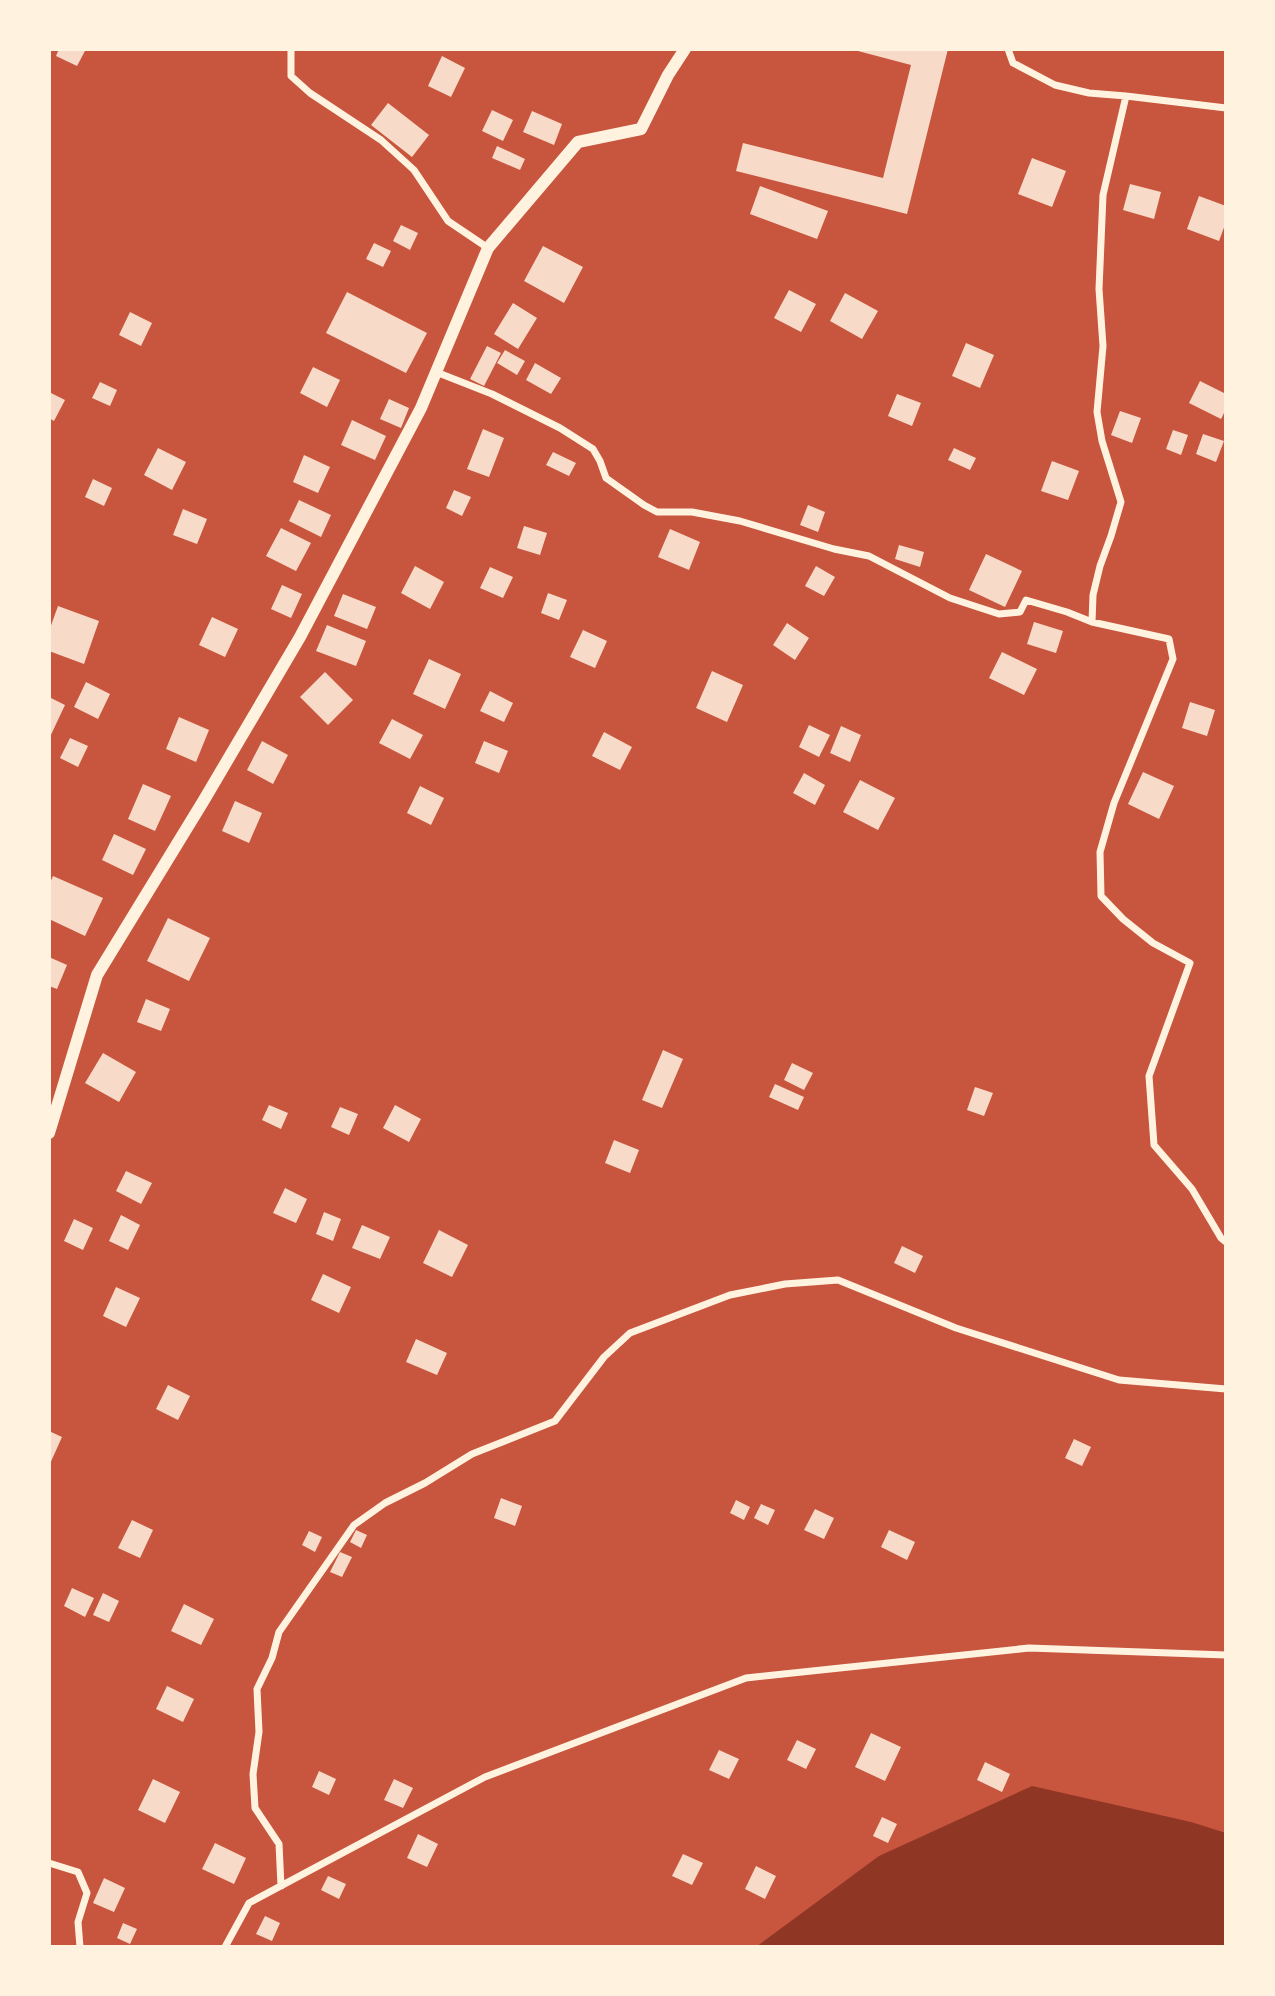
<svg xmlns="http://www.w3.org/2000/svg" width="1275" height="1996" font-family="'Work Sans',sans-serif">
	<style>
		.water { fill: #8f3625 }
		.building { fill: #f7dbc8 }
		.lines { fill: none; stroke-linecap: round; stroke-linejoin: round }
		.minor { stroke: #fff3e0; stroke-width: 7 }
		.secondary { stroke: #fff3e0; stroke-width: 12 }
	</style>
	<rect width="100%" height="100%" fill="#c8553d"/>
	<path class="water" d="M 1032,1786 L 1191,1822 L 1226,1833 L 1226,1947 L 756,1947 L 879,1856 Z"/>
	<path class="building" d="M 59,49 L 86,49 L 77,66 L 56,56 Z
		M 859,49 L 948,49 L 907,214 L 736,171 L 743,143 L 883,178 L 911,65 L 858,51 Z
		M 442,56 L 465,68 L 451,97 L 428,86 Z
		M 388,103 L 429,135 L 412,157 L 371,125 Z
		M 492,110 L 513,120 L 503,141 L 482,131 Z
		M 532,111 L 562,124 L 554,145 L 523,132 Z
		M 497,146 L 525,159 L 520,170 L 492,158 Z
		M 1032,158 L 1066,171 L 1052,207 L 1018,194 Z
		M 1130,184 L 1161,192 L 1154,219 L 1123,210 Z
		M 760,186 L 828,211 L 817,239 L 750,214 Z
		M 1199,196 L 1226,206 L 1226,222 L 1219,241 L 1187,229 Z
		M 401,225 L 418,233 L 410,250 L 393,241 Z
		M 374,243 L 391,251 L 383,267 L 366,259 Z
		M 543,246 L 583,267 L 564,303 L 524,281 Z
		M 789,290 L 816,304 L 801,332 L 774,318 Z
		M 347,292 L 427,333 L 406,373 L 326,333 Z
		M 845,293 L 878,311 L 862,339 L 830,321 Z
		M 513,303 L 537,318 L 518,349 L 494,334 Z
		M 130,312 L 152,323 L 141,346 L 119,335 Z
		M 966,343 L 994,355 L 980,388 L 952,376 Z
		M 487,346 L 501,353 L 484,386 L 470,379 Z
		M 505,350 L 525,361 L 517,375 L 497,363 Z
		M 535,363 L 561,378 L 551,394 L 526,380 Z
		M 313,367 L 340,380 L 327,407 L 300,393 Z
		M 1200,381 L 1226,394 L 1226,409 L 1221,419 L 1189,403 Z
		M 100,382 L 117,390 L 110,406 L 92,398 Z
		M 49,392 L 65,400 L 54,421 L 49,418 Z
		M 897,394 L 921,403 L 912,426 L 888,416 Z
		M 389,399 L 409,408 L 401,428 L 380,419 Z
		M 1120,411 L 1141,418 L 1132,443 L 1111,435 Z
		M 352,420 L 386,436 L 375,460 L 341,445 Z
		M 483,429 L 504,438 L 489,477 L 467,469 Z
		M 1173,430 L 1188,435 L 1181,455 L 1166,449 Z
		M 1203,434 L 1224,441 L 1216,462 L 1196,454 Z
		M 158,448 L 186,462 L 172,490 L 144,475 Z
		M 954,448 L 976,458 L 970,470 L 948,460 Z
		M 553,452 L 576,463 L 569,476 L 546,465 Z
		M 304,455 L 330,467 L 318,493 L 293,482 Z
		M 1052,461 L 1079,471 L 1068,500 L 1041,491 Z
		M 93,479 L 112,488 L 104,506 L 85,497 Z
		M 454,490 L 471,497 L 462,516 L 446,508 Z
		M 299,500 L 331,515 L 321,537 L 289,521 Z
		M 808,505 L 825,512 L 818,532 L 800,525 Z
		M 183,509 L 207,519 L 197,544 L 173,535 Z
		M 524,526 L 547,533 L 540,555 L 517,548 Z
		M 281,528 L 311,543 L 296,571 L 266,556 Z
		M 670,529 L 700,542 L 689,570 L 658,557 Z
		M 899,545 L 924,552 L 920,567 L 895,559 Z
		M 986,554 L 1022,571 L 1005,607 L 969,590 Z
		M 415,566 L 444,582 L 430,609 L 401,593 Z
		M 816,566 L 835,577 L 824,596 L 805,586 Z
		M 490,567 L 513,577 L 503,598 L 480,588 Z
		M 282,585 L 302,594 L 291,618 L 271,609 Z
		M 548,593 L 567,600 L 559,620 L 541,613 Z
		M 343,594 L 376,607 L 367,629 L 334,616 Z
		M 58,606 L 99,621 L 84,664 L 49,651 L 49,631 Z
		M 212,617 L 238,629 L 225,657 L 199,645 Z
		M 1034,622 L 1063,631 L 1056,653 L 1027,644 Z
		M 787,623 L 809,638 L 795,660 L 773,645 Z
		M 327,625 L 366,641 L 356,666 L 316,651 Z
		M 583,630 L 607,641 L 595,668 L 570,657 Z
		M 1002,652 L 1037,669 L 1024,695 L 989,678 Z
		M 429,659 L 461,674 L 445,709 L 413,694 Z
		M 712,671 L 743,685 L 727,722 L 696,708 Z
		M 325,672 L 353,700 L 328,725 L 300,697 Z
		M 86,682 L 110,694 L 98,719 L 74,707 Z
		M 490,691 L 513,703 L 504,722 L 480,711 Z
		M 49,697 L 65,705 L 49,739 Z
		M 1190,702 L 1215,710 L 1207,736 L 1182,728 Z
		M 179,717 L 209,730 L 196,762 L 166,749 Z
		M 392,719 L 423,735 L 410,759 L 379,743 Z
		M 809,725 L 830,735 L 819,757 L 799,747 Z
		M 841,726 L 861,735 L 850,762 L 830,753 Z
		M 604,732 L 632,747 L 620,770 L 592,756 Z
		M 70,738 L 88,746 L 78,767 L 60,758 Z
		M 262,741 L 288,755 L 273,784 L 247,770 Z
		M 484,741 L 508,751 L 499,773 L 475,763 Z
		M 1143,772 L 1174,786 L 1159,819 L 1128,804 Z
		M 804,773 L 825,785 L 815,805 L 793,793 Z
		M 860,780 L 895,798 L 878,830 L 843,812 Z
		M 143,784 L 171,796 L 155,831 L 128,819 Z
		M 420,786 L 444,798 L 431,825 L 407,813 Z
		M 235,801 L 262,813 L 249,843 L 222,831 Z
		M 114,834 L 146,849 L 133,875 L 102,860 Z
		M 53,876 L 103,898 L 85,936 L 49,919 L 49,885 Z
		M 168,918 L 210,938 L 189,981 L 147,961 Z
		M 49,957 L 67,965 L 57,989 L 49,986 Z
		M 146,999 L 170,1009 L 161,1031 L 137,1022 Z
		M 663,1050 L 683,1059 L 662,1108 L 642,1100 Z
		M 103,1053 L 136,1072 L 119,1102 L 85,1083 Z
		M 792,1063 L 813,1073 L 804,1090 L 784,1080 Z
		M 775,1084 L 804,1097 L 798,1110 L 769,1097 Z
		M 975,1087 L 993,1093 L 984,1116 L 967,1110 Z
		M 269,1105 L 288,1113 L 281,1129 L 262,1120 Z
		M 395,1105 L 421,1119 L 409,1142 L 383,1128 Z
		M 340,1107 L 358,1114 L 349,1135 L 331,1127 Z
		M 614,1140 L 639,1150 L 630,1173 L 605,1163 Z
		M 126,1171 L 152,1183 L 141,1204 L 116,1191 Z
		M 285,1188 L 307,1199 L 296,1223 L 273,1213 Z
		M 324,1212 L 341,1219 L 333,1241 L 316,1234 Z
		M 121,1215 L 140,1225 L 128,1250 L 109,1241 Z
		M 74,1219 L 93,1228 L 83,1250 L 64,1241 Z
		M 362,1225 L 390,1237 L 380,1259 L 352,1248 Z
		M 439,1230 L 468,1245 L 452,1277 L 423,1263 Z
		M 902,1246 L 923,1256 L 915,1273 L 894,1263 Z
		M 323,1274 L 351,1287 L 339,1313 L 311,1300 Z
		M 116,1287 L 140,1298 L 126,1327 L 103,1316 Z
		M 416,1339 L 447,1353 L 437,1375 L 406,1362 Z
		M 168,1385 L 190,1396 L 178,1420 L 156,1409 Z
		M 49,1431 L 62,1437 L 49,1466 Z
		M 1074,1439 L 1091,1447 L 1082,1466 L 1065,1458 Z
		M 501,1498 L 522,1506 L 515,1526 L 494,1518 Z
		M 736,1500 L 750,1507 L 744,1520 L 730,1513 Z
		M 761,1504 L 775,1510 L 768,1525 L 754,1518 Z
		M 815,1509 L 834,1518 L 824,1539 L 804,1530 Z
		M 132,1520 L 153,1530 L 140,1558 L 118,1548 Z
		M 356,1530 L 367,1535 L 361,1548 L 350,1542 Z
		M 889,1530 L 915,1542 L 907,1560 L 881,1547 Z
		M 309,1531 L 322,1537 L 315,1552 L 302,1545 Z
		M 340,1552 L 352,1557 L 342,1577 L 330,1572 Z
		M 72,1588 L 94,1598 L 85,1617 L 64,1606 Z
		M 103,1593 L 119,1601 L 109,1622 L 93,1615 Z
		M 184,1604 L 214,1619 L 201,1645 L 171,1631 Z
		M 167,1686 L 194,1699 L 183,1722 L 156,1709 Z
		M 871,1733 L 901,1747 L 885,1781 L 855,1767 Z
		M 797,1740 L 816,1749 L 806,1769 L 787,1760 Z
		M 719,1750 L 739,1759 L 729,1779 L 709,1770 Z
		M 985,1762 L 1010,1774 L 1002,1792 L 977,1780 Z
		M 319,1771 L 336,1779 L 329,1795 L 312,1787 Z
		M 153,1779 L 180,1792 L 165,1823 L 138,1810 Z
		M 394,1779 L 413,1788 L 403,1808 L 384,1800 Z
		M 882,1817 L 897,1824 L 888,1843 L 873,1836 Z
		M 418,1834 L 438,1844 L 427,1867 L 407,1858 Z
		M 215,1843 L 246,1858 L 234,1884 L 202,1869 Z
		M 683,1854 L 703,1863 L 692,1885 L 672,1876 Z
		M 756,1866 L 776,1876 L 765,1899 L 745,1889 Z
		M 328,1876 L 346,1884 L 339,1899 L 321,1890 Z
		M 104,1878 L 125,1888 L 114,1912 L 93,1903 Z
		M 265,1916 L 280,1923 L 272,1941 L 256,1934 Z
		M 123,1923 L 137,1929 L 130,1944 L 117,1938 Z"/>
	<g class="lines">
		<path class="minor" d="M 291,49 L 291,76 L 310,93 L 381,140 L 414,170 L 448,221 L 488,248
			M 1008,49 L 1013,63 L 1055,85 L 1089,93 L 1126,96 L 1226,108
			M 1126,96 L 1103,195 L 1099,289 L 1103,346 L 1097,412 L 1102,441 L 1121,502 L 1111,536 L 1100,566 L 1093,595 L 1092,622 L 1169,639 L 1173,659 L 1114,803 L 1100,852 L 1101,896 L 1123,919 L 1153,943 L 1190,963 L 1149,1076 L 1154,1145 L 1192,1189 L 1221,1238 L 1226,1242
			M 436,372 L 492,394 L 560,428 L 593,449 L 600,461 L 606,478 L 644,505 L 657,512 L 692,512 L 740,521 L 834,549 L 869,556 L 950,598 L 999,614 L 1020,612 L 1026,600 L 1067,612 L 1092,622
			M 49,1863 L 78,1872 L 87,1893 L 78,1922 L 80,1947
			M 281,1886 L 279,1844 L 255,1808 L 253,1774 L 259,1732 L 257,1689 L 272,1658 L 279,1632 L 354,1525 L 385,1503 L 425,1483 L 472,1454 L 555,1421 L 604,1357 L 630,1333 L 730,1295 L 785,1284 L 838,1280 L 956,1328 L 1119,1380 L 1226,1389
			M 225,1947 L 249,1903 L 485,1777 L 746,1678 L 1029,1648 L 1226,1655"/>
		<path class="secondary" d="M 49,1133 L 97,975 L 204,800 L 300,637 L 421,408 L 488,248 L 578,142 L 641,129 L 668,75 L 685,49"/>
	</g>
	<rect width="1275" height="1996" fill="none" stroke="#fff3e0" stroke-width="102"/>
</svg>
